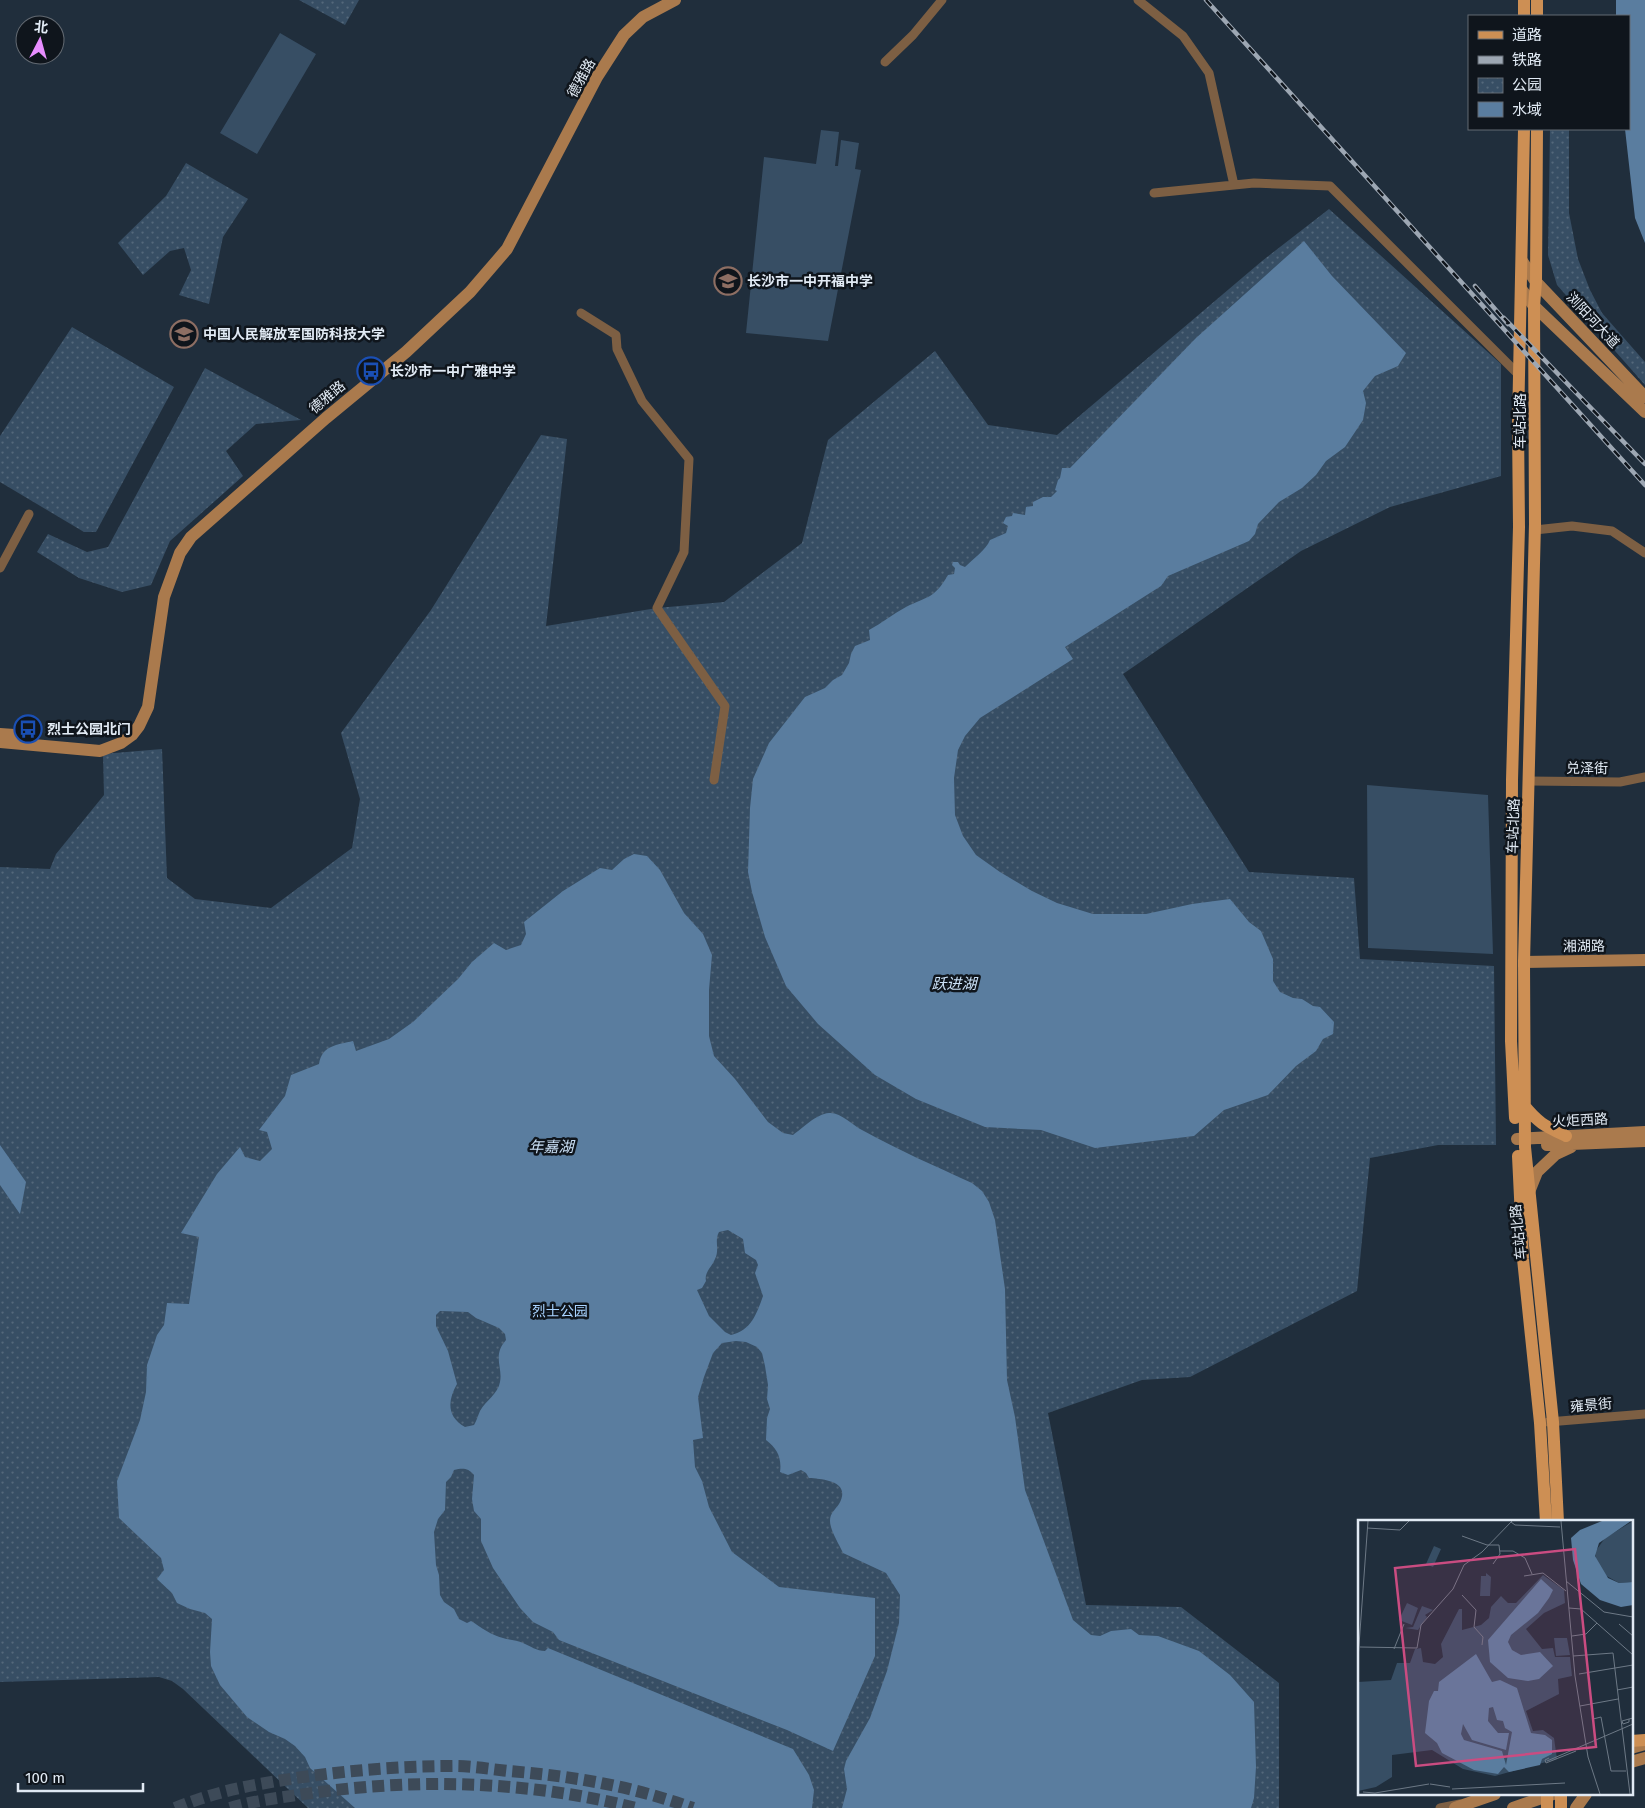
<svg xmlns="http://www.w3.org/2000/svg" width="1645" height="1808" font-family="'Fira Sans','Noto Sans SC',sans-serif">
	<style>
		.green { fill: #374e64 }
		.park { fill: url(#park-dots) }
		.water { fill: #5a7d9f; fill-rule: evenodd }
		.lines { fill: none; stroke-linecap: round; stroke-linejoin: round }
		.secondary-tunnel { stroke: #3d4a58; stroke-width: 12; stroke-dasharray: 12 6; stroke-linecap: butt }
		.street { stroke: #7d5f43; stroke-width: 9 }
		.secondary { stroke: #aa7a4d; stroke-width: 12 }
		.primary { stroke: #cd8f54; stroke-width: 12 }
		.rail-casing { stroke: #9da7b3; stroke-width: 4.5 }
		.rail { stroke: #0f151c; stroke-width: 2.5; stroke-dasharray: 8; stroke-linecap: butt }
		.labels { text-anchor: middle; stroke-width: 5; stroke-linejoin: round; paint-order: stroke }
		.street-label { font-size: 14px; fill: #e1eaf4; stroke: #0f151c }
		.poi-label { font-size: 14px; font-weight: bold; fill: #e1eaf4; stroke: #0f151c; text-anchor: start }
		.park-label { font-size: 14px; fill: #a8d3ff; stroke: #0f151c }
		.water-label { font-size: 15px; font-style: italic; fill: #cbe1f7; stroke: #0f151c }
		.inset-road { fill: none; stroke: #6d7986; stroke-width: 1 }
		.view { fill: #ca4c81; fill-opacity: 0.15; stroke: #ca4c81; stroke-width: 2.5 }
		.inset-edge { fill: none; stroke: #e1eaf4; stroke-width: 2.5 }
	</style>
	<defs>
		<pattern id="park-dots" width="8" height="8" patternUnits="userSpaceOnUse" patternTransform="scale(1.25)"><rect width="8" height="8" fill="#374e64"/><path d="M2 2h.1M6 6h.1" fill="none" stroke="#54687b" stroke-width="1.8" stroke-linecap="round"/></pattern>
	</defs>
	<rect width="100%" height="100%" fill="#202e3c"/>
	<path class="green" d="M 280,33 L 316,54 L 257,154 L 220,133 Z
		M 821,130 L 839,132 L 835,166 L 838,166 L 841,140 L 859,143 L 855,169 L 861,170 L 828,341 L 746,333 L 764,157 L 816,164 Z
		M 1367,785 L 1488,795 L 1493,954 L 1368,948 Z"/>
	<path class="park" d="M 299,0 L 359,0 L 345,25 Z
		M 1550,129 L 1569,129 L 1569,213 L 1578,259 L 1590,290 L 1602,313 L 1645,362 L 1645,385 L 1557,285 L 1548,255 Z
		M 186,163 L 248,199 L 223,237 L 209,304 L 179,295 L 191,270 L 184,248 L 170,251 L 143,275 L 118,243 L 166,196 Z
		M 1329,209 L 1501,364 L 1501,476 L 1390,507 L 1301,551 L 1123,674 L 1249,872 L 1354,878 L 1360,959 L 1494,966 L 1496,1145 L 1438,1145 L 1370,1158 L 1357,1291 L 1190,1377 L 1142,1380 L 1048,1413 L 1086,1605 L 1181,1607 L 1279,1683 L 1279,1808 L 308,1808 L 183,1689 L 172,1681 L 159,1677 L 0,1682 L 0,867 L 50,869 L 56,854 L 104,795 L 103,754 L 162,749 L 167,878 L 195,899 L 271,908 L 352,848 L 360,799 L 341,733 L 431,610 L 541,435 L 567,439 L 546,626 L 657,608 L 724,602 L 802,543 L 828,440 L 935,351 L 988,425 L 1057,435 L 1262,261 Z
		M 72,327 L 174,387 L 96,532 L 84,532 L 0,482 L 0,436 Z
		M 205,368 L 301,420 L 256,424 L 226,451 L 243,476 L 170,541 L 151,585 L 122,592 L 79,578 L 37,552 L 48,534 L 87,552 L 108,547 Z"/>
	<path class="water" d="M 1616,0 L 1645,0 L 1645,243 L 1635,218 L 1625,129 L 1629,129 L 1629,16 L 1616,16 Z
		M 1304,241 L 1332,276 L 1406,353 L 1398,366 L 1375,376 L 1363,391 L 1366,403 L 1363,420 L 1345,447 L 1326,461 L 1316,475 L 1302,488 L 1279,502 L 1258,524 L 1255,534 L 1249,541 L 1168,576 L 1161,586 L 1065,647 L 1073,659 L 980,718 L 965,736 L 958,750 L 954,778 L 955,815 L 963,836 L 976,855 L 1000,872 L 1032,891 L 1057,903 L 1093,914 L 1146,914 L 1192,904 L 1230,899 L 1249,922 L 1261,931 L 1273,959 L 1273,981 L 1280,992 L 1293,998 L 1302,999 L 1313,1006 L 1320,1007 L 1334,1022 L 1333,1034 L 1323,1039 L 1316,1051 L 1296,1066 L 1268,1095 L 1224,1110 L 1194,1136 L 1095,1148 L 1041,1130 L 985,1127 L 916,1099 L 875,1075 L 818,1024 L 786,986 L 765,937 L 752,892 L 748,872 L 750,808 L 753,779 L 769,743 L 805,697 L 825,688 L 833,680 L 842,675 L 849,663 L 851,654 L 855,646 L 870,640 L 869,630 C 882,623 893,614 906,607 C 928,596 934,599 948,575 L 954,574 L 955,568 L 952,565 L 953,562 L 958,562 L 960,565 L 965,567 C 973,559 986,550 990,540 L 1006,533 L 1008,526 L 1003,523 L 1006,517 L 1012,516 L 1013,513 L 1025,515 L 1026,507 L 1033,506 L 1033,502 L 1043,497 L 1051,497 L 1057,491 L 1055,490 L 1058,480 L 1060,478 L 1062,468 L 1070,468 L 1196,338 Z
		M 634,854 L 647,856 L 660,870 L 684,913 L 703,934 L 712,955 L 709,990 L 709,1036 L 714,1056 L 735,1079 L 768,1122 L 783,1133 L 793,1135 C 803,1128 816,1114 829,1113 C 841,1112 852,1125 862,1130 C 898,1150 935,1166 972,1183 L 982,1191 L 989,1202 L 995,1220 L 1005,1289 L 1007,1380 L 1015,1417 L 1025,1490 L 1073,1620 L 1091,1635 L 1100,1636 L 1111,1631 L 1131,1629 L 1139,1635 L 1158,1636 L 1199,1651 L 1230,1675 L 1254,1702 L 1256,1767 L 1254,1798 L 1251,1808 L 842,1808 L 847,1789 L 844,1769 L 846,1761 L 870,1718 L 887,1671 L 899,1623 L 900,1595 L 886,1573 L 843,1553 C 839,1544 830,1530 830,1521 C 830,1513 835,1510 839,1504 C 852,1481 823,1479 809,1478 L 806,1473 L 801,1470 L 788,1475 L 780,1472 C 782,1458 777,1448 766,1440 L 767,1418 L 770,1409 L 767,1399 L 768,1385 L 765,1366 L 762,1353 L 757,1347 L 746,1342 L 736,1341 L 722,1343 L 713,1353 L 704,1377 L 698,1397 L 703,1438 L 693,1440 L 695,1467 L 702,1481 L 709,1507 L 732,1552 L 779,1587 L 875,1598 L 875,1656 L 833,1751 L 787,1730 L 559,1640 L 553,1632 L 533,1622 L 520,1608 L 493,1568 L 481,1541 L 481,1519 L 474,1511 L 472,1499 L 474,1475 C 468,1468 463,1468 454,1470 L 451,1477 L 446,1482 L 445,1510 L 438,1519 L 434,1532 L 436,1565 L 439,1575 L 440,1595 L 444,1602 L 454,1609 L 459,1619 L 467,1623 L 471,1621 C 482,1628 491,1635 503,1638 C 509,1640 518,1640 523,1643 C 530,1646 537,1651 545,1651 L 548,1648 L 793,1749 L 809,1775 L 814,1790 L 812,1808 L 355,1808 L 310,1768 L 305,1757 L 295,1746 L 285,1739 L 269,1732 L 247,1717 L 220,1685 L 211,1666 L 210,1652 L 212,1619 L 205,1613 L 190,1609 L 177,1603 L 172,1593 L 157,1579 L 164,1570 L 161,1558 L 119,1518 L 117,1481 L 140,1420 L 146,1392 L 147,1365 L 157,1335 L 164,1325 L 167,1303 L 189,1304 L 199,1237 L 181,1233 L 217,1174 L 240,1147 L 245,1157 L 260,1161 L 272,1149 L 267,1132 L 259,1130 L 285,1096 L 291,1075 L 319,1064 C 322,1045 337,1045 353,1041 L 356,1051 L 389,1039 L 413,1022 L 458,979 L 472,962 L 494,943 L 506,950 L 521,945 L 526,934 L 524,922 L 563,891 L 600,868 L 612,870 L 624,859 ZM 728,1230 L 743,1239 L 745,1253 L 756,1260 L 758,1265 L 755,1273 L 763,1296 C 757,1313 751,1331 731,1335 L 725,1332 L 709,1316 L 697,1290 L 702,1288 L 706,1281 C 704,1272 712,1267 715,1259 C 720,1249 714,1241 719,1232 ZM 440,1311 L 468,1312 L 476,1318 L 499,1328 L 505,1334 L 506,1340 C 492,1356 503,1367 500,1382 C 498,1394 486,1400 480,1411 C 478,1415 477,1420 474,1425 L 465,1427 C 446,1416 448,1400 457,1384 L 448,1351 L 436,1326 L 436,1315 Z
		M 0,1145 L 26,1182 L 20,1214 L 0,1185 Z"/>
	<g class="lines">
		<path class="secondary-tunnel" d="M 175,1808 C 219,1790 257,1784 303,1777 C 353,1770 404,1766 455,1766 C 472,1766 490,1769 508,1771 C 573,1776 631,1786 693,1808
			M 230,1808 C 257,1800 284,1797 312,1793 C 419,1778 530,1781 636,1808"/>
		<path class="street" d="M 1138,0 L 1183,36 L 1209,73 L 1234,185
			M 885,62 L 913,35 L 942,0
			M 1154,193 L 1254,183 L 1330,186 L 1519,375
			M 581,313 L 616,335 L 617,349 L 642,401 L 689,459 L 684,552 L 657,608 L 725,706 L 714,780
			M 1535,530 L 1572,526 L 1612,531 L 1645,553
			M 0,568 L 29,514
			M 1529,781 L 1620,782 L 1645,777
			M 1548,1422 L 1645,1414
			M 1440,1808 L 1460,1804"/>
		<path class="secondary" d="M 1522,261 L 1536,282 L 1645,397
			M 1521,289 L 1534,306 L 1645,412
			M 0,734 L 28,736
			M 0,742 L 100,751 L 121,743 L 132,735 L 139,726 L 148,707 L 164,597 L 180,553 L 191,537 L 326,418 L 406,352 L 470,292 L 507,249 L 597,77 L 624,35 L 643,17 L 675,0
			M 1524,962 L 1645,960
			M 1517,1139 L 1645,1132
			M 1547,1145 L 1645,1141
			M 1529,1192 L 1537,1172 L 1556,1154 L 1571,1147
			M 1631,1748 L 1645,1744
			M 1631,1762 L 1645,1758
			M 1455,1808 L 1495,1794
			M 1513,1808 L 1553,1794
			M 1576,1808 L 1586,1794"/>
		<path class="primary" d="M 1524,0 L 1524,16
			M 1537,0 L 1537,16
			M 1537,129 L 1536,282 L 1534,306 L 1535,524 L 1524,962 L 1525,1147 L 1553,1422 L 1558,1522
			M 1523,1104 C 1538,1123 1545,1126 1566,1136
			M 1515,1118 L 1511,1041 L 1512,780 L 1519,527 L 1518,425 L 1524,129
			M 1518,1156 L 1523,1259 L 1540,1423 L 1546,1522
			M 1631,1741 L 1645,1740
			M 1561,1794 L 1561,1808
			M 1547,1808 L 1547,1794"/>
		<g class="rail-casing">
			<path id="rail" d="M 1206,0 L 1645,485
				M 1475,286 L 1508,324
				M 1504,318 L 1645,464"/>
		</g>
		<use href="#rail" class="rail"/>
	</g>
	<defs>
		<g id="school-ring" transform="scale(1.4375)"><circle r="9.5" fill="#0f151c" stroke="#8d6e63" stroke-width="1.5"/><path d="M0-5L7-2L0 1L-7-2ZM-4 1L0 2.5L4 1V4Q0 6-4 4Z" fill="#8d6e63"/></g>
		<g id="university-ring" transform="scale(1.4375)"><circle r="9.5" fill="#0f151c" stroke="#8d6e63" stroke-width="1.5"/><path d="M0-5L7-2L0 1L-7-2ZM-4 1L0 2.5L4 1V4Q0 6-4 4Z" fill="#8d6e63"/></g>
		<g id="bus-ring" transform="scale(1.4375)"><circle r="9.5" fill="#0f151c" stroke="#1a4fb4" stroke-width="1.5"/><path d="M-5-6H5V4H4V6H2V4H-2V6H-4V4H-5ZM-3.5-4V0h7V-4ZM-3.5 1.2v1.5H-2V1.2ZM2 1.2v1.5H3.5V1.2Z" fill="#1a4fb4"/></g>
	</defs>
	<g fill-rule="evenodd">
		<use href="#school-ring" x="728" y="281"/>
		<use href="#university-ring" x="184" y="334"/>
		<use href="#bus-ring" x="371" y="371"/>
		<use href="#bus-ring" x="28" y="729"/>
	</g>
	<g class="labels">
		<g class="street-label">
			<text transform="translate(581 78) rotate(-61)" y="5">德雅路</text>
			<text transform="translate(1593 320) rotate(47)" y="5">浏阳河大道</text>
			<text transform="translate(327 397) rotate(-40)" y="5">德雅路</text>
			<text transform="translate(1520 421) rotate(-90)" y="5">车站北路</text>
			<text transform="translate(1587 768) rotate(1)" y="5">兑泽街</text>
			<text transform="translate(1513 826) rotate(-88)" y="5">车站北路</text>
			<text transform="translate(1584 946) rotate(-1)" y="5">湘湖路</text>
			<text transform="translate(1580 1120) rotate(-3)" y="5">火炬西路</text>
			<text transform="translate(1518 1232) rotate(-96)" y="5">车站北路</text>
			<text transform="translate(1591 1405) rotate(-5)" y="5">雍景街</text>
		</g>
		<g class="poi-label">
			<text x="747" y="286">长沙市一中开福中学</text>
			<text x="203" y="339">中国人民解放军国防科技大学</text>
			<text x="390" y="376">长沙市一中广雅中学</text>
			<text x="47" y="734">烈士公园北门</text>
		</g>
		<g class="park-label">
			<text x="560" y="1316">烈士公园</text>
		</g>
		<g class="water-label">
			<text x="954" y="989">跃进湖</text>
			<text x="551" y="1152">年嘉湖</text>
		</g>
	</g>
	<g transform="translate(1358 1520)">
		<rect width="275" height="275" fill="#202e3c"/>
		<path d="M 128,53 L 133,57 L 132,76 L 122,76 L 123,56 L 128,56 ZM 196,118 L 209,118 L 212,135 L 198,136 Z" fill="#374e64"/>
		<path d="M 275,1 L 275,62 L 261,63 L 245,54 L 238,42 L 237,32 L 247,18 ZM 76,26 L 83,29 L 75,47 L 68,44 ZM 185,55 L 206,70 L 207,83 L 186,93 L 168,109 L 184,129 L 195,128 L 197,137 L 212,137 L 214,156 L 200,159 L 201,174 L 168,191 L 175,211 L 185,210 L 196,218 L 199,239 L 137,256 L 105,249 L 74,230 L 34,235 L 34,257 L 18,267 L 0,271 L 0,162 L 33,160 L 39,143 L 52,143 L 57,129 L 63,128 L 65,142 L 77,144 L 85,137 L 83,124 L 101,89 L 104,89 L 104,110 L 123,105 L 131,98 L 133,87 L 143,76 L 150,83 L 158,83 ZM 49,83 L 60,88 L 54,105 L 41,100 ZM 64,86 L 75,90 L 67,95 L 69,97 L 60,110 L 47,108 L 55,107 Z" fill="#374e64"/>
		<path d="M 244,1 L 273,1 L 241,23 L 237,36 L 250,58 L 261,63 L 275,62 L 275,85 L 263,87 L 242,80 L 223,64 L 215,40 L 213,18 L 222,10 ZM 183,59 L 195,70 L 191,78 L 180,93 L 153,115 L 150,122 L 154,130 L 163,135 L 182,132 L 195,146 L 181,159 L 170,161 L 150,158 L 132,142 L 130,120 ZM 118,134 L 134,162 L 142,160 L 159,168 L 173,213 L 187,215 L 194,220 L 194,234 L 184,239 L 182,245 L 151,252 L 146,247 L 140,254 L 116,250 L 84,233 L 79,223 L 67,213 L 71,181 L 76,171 L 80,171 L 81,162 ZM 135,187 L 139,200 L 145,201 L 147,208 L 154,212 L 148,245 L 144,231 L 106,220 L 103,214 L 105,204 L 114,220 L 148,230 L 151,213 L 140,213 L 130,201 L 131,188 Z" fill="#5a7d9f" fill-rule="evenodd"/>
		<path class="inset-road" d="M 203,1 L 217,156 L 230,237 L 242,274M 153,2 L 157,5 L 202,7M 9,8 L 42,10 L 51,1M 104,16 L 129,25 L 141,25 L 142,34 L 135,44M 142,31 L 155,31 L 167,38 L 174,54M 166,56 L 185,53 L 208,71M 208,61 L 246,92 L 275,97M 104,75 L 118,90 L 116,107 L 125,117 L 124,125M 211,88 L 223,89 L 275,135M 261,104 L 275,116M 214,116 L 228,114 L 239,103M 2,127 L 59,128 L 63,105 L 95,69 L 106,45 L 124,32 L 154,1M 36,129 L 46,104M 215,136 L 255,133 L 272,274M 0,139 L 10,1M 221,154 L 275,145M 259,170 L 275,167M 222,186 L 260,179M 235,199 L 243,197 L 253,251 L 268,251M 271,199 L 271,202 L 265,204 L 264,201 L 271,199 L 275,198M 191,238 L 187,240 L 188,243 L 218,231M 189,241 L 275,204M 72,264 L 92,267M 94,269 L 207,263M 5,272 L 17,273 L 71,264"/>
		<path class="view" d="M 217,29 L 238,227 L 58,246 L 37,48 Z"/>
		<rect width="275" height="275" class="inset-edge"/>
	</g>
	<rect x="1468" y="15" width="162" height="115" fill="#0f151c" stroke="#636a72"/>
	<rect x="1478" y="31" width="25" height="8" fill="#cd8f54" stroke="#636a72"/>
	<text x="1512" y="40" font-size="15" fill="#e1eaf4">道路</text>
	<rect x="1478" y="56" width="25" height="8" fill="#9da7b3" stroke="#636a72"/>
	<text x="1512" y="65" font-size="15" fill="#e1eaf4">铁路</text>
	<rect x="1478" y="78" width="25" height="15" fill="url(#park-dots)" stroke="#636a72"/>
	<text x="1512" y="90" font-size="15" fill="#e1eaf4">公园</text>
	<rect x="1478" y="102" width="25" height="15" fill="#5a7d9f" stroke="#636a72"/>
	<text x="1512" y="115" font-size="15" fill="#e1eaf4">水域</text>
	<g transform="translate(40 40) rotate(6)"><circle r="24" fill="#0f151c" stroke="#636a72"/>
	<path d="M0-4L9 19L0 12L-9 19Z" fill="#e88eff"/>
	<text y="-8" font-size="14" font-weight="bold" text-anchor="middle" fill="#e1eaf4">北</text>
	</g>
	<path d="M18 1783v8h125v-8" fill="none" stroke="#e1eaf4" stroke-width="2.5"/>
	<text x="25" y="1783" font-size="15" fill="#e1eaf4" stroke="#0f151c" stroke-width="4" paint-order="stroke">100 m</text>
</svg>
